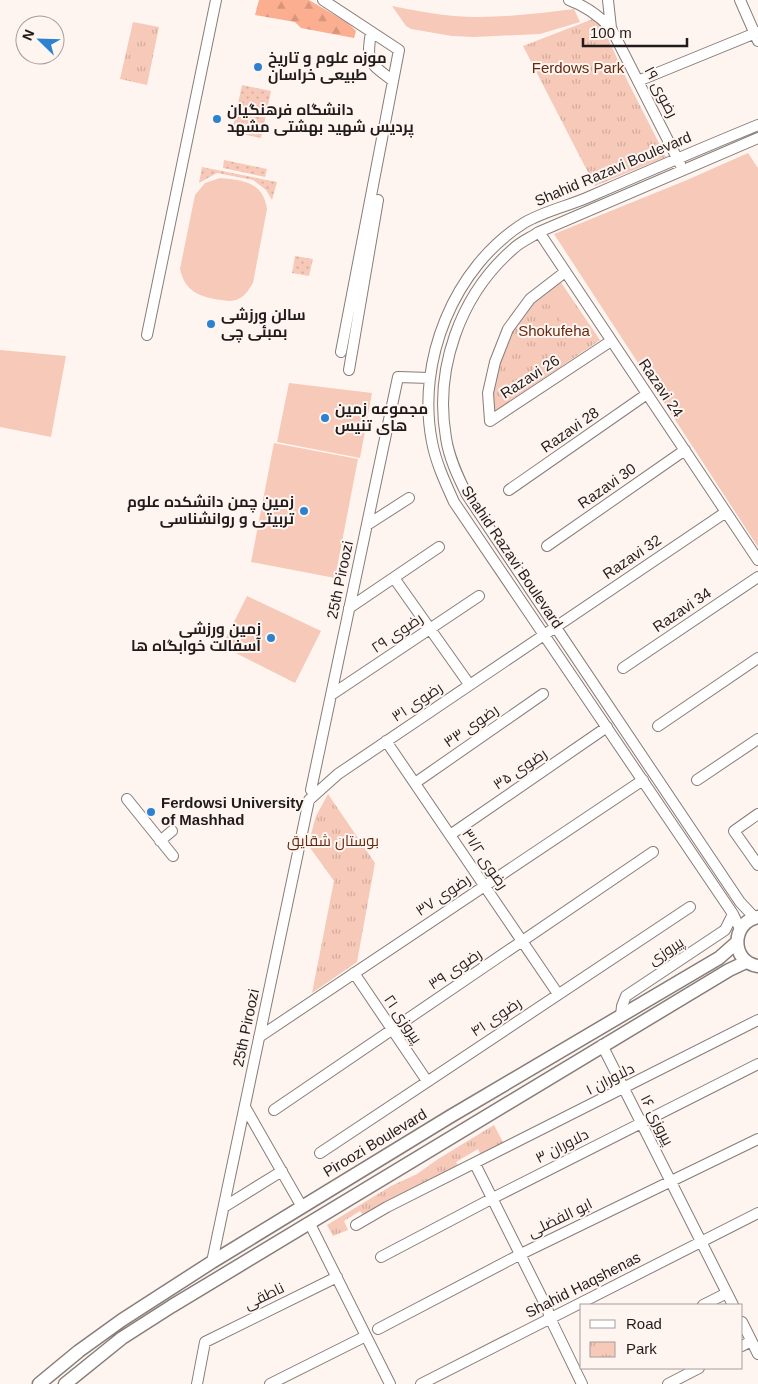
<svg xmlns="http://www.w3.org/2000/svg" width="758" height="1384" font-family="Helvetica,Cairo,sans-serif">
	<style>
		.grass { fill: url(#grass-dots) }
		.forest { fill: url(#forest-firs) }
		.park { fill: url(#park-tufts) }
		.pitch { fill: #f6c9b8 }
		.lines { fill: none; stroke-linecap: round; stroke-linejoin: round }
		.minor-casing { stroke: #877d79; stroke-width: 12 }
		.major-casing { stroke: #877d79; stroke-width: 15 }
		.minor { stroke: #fff; stroke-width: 10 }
		.major { stroke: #fff; stroke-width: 12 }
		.poi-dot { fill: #2c81d0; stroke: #fef5f1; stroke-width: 2 }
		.labels { text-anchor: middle; stroke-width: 4; stroke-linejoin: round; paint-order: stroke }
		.poi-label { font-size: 15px; font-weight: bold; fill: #211c1b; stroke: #fef5f1; text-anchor: start }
		.park-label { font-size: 15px; fill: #642a10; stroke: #fef5f1 }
		.street-label { font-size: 15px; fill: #211c1b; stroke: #fef5f1 }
	</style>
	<defs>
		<pattern id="grass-dots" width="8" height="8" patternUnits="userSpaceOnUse" patternTransform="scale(1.25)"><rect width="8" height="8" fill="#f6c9b8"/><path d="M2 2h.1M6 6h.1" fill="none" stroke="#d3ac9e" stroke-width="1.8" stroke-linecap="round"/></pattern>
		<pattern id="forest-firs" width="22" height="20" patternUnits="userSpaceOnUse" patternTransform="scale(1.25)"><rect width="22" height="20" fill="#fbae90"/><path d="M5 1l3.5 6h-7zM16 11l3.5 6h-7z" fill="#d7957c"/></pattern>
		<pattern id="park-tufts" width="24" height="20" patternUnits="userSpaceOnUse" patternTransform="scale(1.25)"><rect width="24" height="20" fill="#f6c9b8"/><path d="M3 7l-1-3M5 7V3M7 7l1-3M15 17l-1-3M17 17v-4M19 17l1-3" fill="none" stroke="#d3ac9e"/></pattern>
	</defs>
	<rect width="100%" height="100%" fill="#fef5f1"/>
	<path class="grass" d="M 242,85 L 271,91 L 261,138 L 232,132 Z
		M 224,160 L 267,169 L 265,177 L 223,168 Z
		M 202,167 L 277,182 L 272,200 L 266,190 L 253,180 L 217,173 L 199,183 Z
		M 295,256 L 313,259 L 309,276 L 292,273 Z"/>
	<path class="forest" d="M 259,0 L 309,0 L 348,23 L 356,31 L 354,38 L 301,28 L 295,22 L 255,15 Z"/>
	<path class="park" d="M 598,17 L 628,82 L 666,157 L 595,186 L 523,46 Z
		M 133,22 L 159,27 L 147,85 L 120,79 Z
		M 560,281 L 600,340 L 495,412 L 492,393 L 499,361 L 513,330 L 534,301 Z
		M 328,794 L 375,863 L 357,962 L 312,993 L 334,881 L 308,845 L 316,816 Z
		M 494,1125 L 504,1144 L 481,1156 L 478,1149 L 456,1162 L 460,1169 L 385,1202 L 363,1215 L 360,1211 L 344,1221 L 348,1230 L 333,1236 L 327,1225 L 391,1186 L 417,1174 L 438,1159 Z"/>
	<path class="pitch" d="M 392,6 C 412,10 433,14 454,16 C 493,19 534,14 574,9 L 580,22 L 540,34 L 474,37 L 452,36 L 411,29 L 406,26 Z
		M 748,153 L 758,168 L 758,547 L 554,234 L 687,180 Z
		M 220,178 C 243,180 263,182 267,209 L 253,283 C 249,289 246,295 240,298 C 234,302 227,301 221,300 C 200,297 185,292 180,269 L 195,195 L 205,183 Z
		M 559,284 L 583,317 L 567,329 L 543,296 Z
		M 0,350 L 66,356 L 51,437 L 0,427 Z
		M 289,383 L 372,393 L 360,458 L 277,442 Z
		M 274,443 L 358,459 L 335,578 L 251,562 Z
		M 247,596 L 321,631 L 295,683 L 222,646 Z"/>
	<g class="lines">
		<g class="minor-casing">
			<path id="minor" d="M 323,0 L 399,50 L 341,352
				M 569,0 C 586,6 598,15 611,28
				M 608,0 L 611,28 L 680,164
				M 740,0 L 758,41
				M 371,32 C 366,64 369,62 393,81
				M 638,81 L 758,32
				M 539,232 L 758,560
				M 565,272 L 530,299 L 508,329 L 495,362 L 488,393 L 490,421 L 611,341
				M 147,335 L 216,0
				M 349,370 L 378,200
				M 509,490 L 647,394
				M 367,525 L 409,498
				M 547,546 L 685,450
				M 394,578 L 469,684
				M 349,608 L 439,547
				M 623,668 L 758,577
				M 331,695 L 479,596
				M 658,726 L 758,658
				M 386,741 L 558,994
				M 697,780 L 758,739
				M 415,783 L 543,694
				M 311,790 L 398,377 L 430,378
				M 127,799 L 173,856
				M 758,814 L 734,831 L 758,865
				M 450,835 L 607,727
				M 160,841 L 172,831
				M 754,917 L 740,902 L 467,495 C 458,477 449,458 446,438 C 434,369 460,295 513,249 C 520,242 530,238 539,232 L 758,138
				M 740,929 L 733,914 L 454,502 C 445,482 436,463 432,442 C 416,361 454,267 524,223 C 544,211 569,206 591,196 C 646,172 702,148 758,125
				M 354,973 L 427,1081
				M 621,1016 L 622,1006 L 626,996 L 725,930 L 733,914
				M 259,1037 L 643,780
				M 602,1045 L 733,1305
				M 245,1107 L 302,1207
				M 274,1110 L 653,852
				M 320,1153 L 690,907
				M 475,1164 L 547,1308 L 550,1318 L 582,1384
				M 224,1207 L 282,1171
				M 310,1224 L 390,1384
				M 356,1225 L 387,1207 L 758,1020
				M 381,1257 L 493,1198 L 758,1064
				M 212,1262 L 309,800 L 338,774 L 726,512
				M 703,1305 L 727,1293
				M 742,1322 L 758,1354
				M 378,1329 L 521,1254 L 758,1139
				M 742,1346 L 751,1341
				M 197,1384 L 205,1342 L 337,1277
				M 270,1384 L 366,1336
				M 421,1384 L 758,1213
				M 668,1384 L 699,1368"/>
		</g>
		<g class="major-casing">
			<path id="major" d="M 758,917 C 731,922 730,962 758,966
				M 39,1384 L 79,1351 L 122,1320 L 212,1262 L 451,1116 L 719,958 L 736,943
				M 65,1384 L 122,1338 L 172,1306 L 729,970 L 746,962"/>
		</g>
		<use href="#minor" class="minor"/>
		<use href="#major" class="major"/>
	</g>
	<g class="poi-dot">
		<circle cx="258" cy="67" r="5"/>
		<circle cx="217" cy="119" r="5"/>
		<circle cx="211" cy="324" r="5"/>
		<circle cx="325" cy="418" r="5"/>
		<circle cx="304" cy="511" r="5"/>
		<circle cx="271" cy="638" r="5"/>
		<circle cx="151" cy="812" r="5"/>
	</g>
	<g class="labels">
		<g class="poi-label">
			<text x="268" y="63">موزه علوم و تاریخ<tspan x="268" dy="17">طبیعی خراسان</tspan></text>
			<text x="227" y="115">دانشگاه فرهنگیان<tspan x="227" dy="17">پردیس شهید بهشتی مشهد</tspan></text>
			<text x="221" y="320">سالن ورزشی<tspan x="221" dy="17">بمبئی چی</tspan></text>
			<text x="335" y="414">مجموعه زمین<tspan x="335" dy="17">های تنیس</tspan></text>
			<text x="294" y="507" text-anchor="end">زمین چمن دانشکده علوم<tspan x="294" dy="17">تربیتی و روانشناسی</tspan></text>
			<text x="261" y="634" text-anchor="end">زمین ورزشی<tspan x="261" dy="17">آسفالت خوابگاه ها</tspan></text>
			<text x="161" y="808">Ferdowsi University<tspan x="161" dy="17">of Mashhad</tspan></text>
		</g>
		<g class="park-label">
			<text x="578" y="73">Ferdows Park</text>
			<text x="554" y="336">Shokufeha</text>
			<text x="333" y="846">بوستان شقایق</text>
		</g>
		<g class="street-label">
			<text transform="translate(661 92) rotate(63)" y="5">رضوی ۱۹</text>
			<text transform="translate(613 169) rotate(-23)" y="5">Shahid Razavi Boulevard</text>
			<text transform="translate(530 377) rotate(-33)" y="5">Razavi 26</text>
			<text transform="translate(661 388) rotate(56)" y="5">Razavi 24</text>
			<text transform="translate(570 430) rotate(-35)" y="5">Razavi 28</text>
			<text transform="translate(607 486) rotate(-35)" y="5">Razavi 30</text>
			<text transform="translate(512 557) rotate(56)" y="5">Shahid Razavi Boulevard</text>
			<text transform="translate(632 557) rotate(-34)" y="5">Razavi 32</text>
			<text transform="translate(340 580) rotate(-78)" y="5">25th Piroozi</text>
			<text transform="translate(682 610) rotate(-34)" y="5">Razavi 34</text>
			<text transform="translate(397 633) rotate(-34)" y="5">رضوی ۲۹</text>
			<text transform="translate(417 702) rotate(-34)" y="5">رضوی ۳۱</text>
			<text transform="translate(471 726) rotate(-35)" y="5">رضوی ۳۳</text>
			<text transform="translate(520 769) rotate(-34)" y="5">رضوی ۳۵</text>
			<text transform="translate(485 859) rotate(56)" y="5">رضوی ۳۱/۲</text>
			<text transform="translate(443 895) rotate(-34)" y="5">رضوی ۳۷</text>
			<text transform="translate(666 951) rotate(-33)" y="5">پیروزی</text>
			<text transform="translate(455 969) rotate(-34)" y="5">رضوی ۳۹</text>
			<text transform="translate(496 1017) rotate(-34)" y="5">رضوی ۴۱</text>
			<text transform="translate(403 1019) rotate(56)" y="5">پیروزی ۲۱</text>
			<text transform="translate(246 1028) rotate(-78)" y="5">25th Piroozi</text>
			<text transform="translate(610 1079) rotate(-27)" y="5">دلاوران ۱</text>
			<text transform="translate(657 1120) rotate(63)" y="5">پیروزی ۱۶</text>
			<text transform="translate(375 1143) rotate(-31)" y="5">Piroozi Boulevard</text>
			<text transform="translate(562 1146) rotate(-27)" y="5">دلاوران ۳</text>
			<text transform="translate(560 1218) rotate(-26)" y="5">ابو الفضلی</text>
			<text transform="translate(583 1285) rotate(-27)" y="5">Shahid Haqshenas</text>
			<text transform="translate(264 1296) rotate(-26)" y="5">ناطقی</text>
		</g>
	</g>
	<rect x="580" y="1304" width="162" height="65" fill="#fef5f1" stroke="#a69e9b"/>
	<rect x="590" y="1320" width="25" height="8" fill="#ffffff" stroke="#a69e9b"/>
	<text x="626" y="1329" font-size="15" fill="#211c1b">Road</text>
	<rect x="590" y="1342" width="25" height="15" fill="url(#park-tufts)" stroke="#a69e9b"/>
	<text x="626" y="1354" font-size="15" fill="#211c1b">Park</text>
	<g transform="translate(40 40) rotate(293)"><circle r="24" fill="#fef5f1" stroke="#a69e9b"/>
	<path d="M0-4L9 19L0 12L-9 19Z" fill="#2c81d0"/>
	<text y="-8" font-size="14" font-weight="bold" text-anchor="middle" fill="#211c1b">N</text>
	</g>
	<path d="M583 38v8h104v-8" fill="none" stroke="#211c1b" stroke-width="2.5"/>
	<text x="590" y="38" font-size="15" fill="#211c1b" stroke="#fef5f1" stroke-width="4" paint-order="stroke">100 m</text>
</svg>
